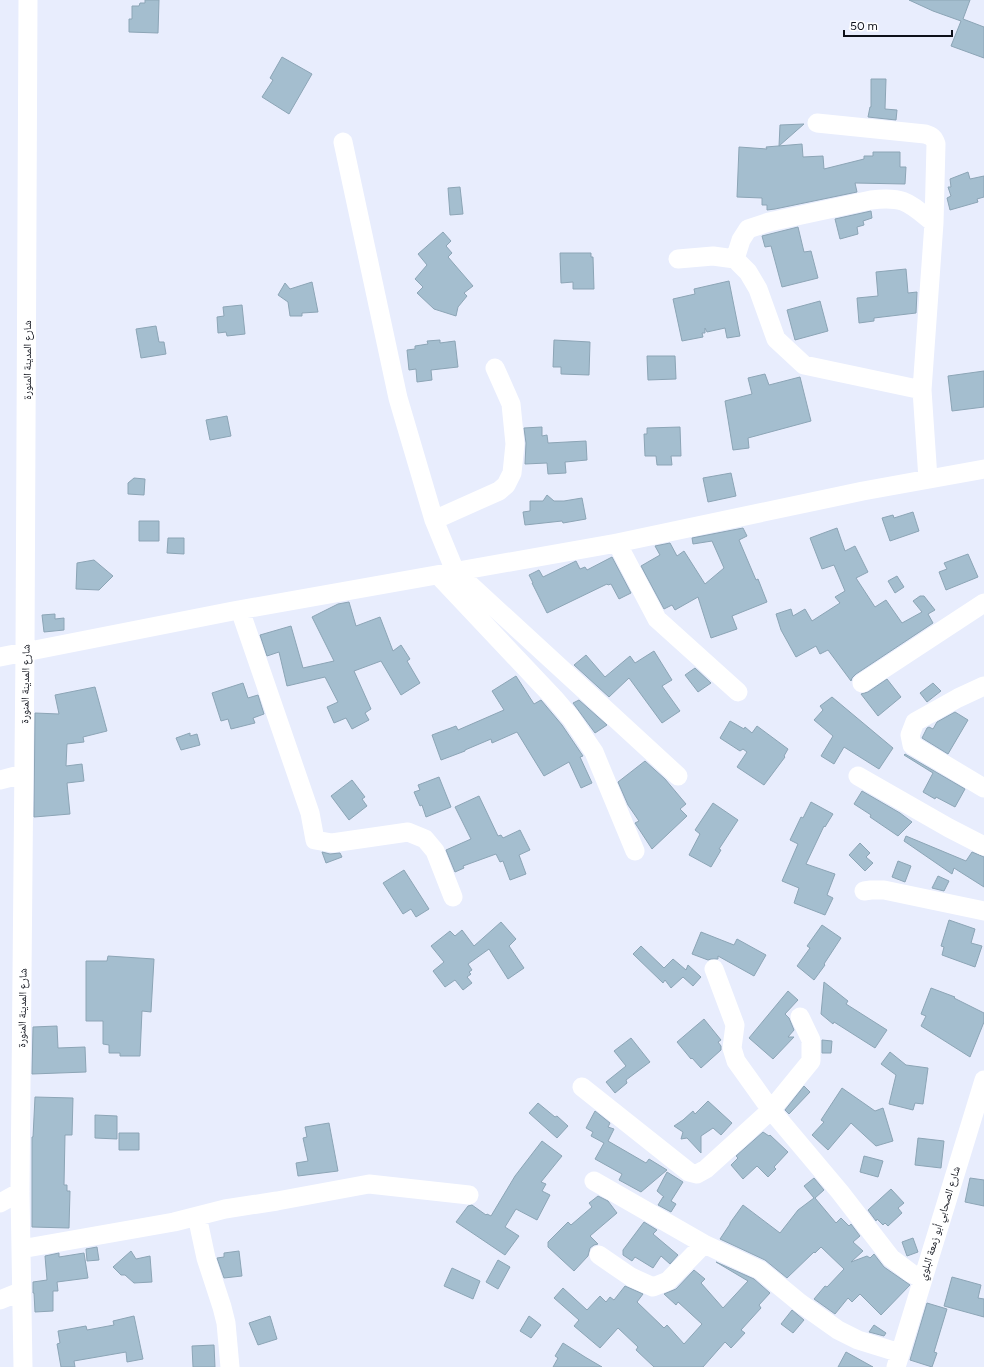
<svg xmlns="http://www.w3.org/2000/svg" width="984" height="1367" font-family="Figtree,'Noto Naskh Arabic',sans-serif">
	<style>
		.building { fill: #a4becf; stroke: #8ca5b6 }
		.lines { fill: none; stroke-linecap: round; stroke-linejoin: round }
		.minor { stroke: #fff; stroke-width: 19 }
		.labels { text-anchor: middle; stroke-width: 3; stroke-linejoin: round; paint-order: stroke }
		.street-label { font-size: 11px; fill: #0d1019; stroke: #fff }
	</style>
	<rect width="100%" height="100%" fill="#e8edfd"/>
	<path class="building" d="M 145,0 L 159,0 L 158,33 L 129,32 L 129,19 L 132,19 L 132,6 L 139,6 L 140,3 L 145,3 Z
		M 909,0 L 970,0 L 963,19 L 984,27 L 984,58 L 951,46 L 961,21 L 933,11 Z
		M 282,57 L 312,74 L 289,114 L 262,97 L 273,80 L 270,78 Z
		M 871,79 L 886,79 L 885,109 L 897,110 L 896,120 L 868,117 L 870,107 L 871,107 Z
		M 804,124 L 779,146 L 780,125 Z
		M 802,144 L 803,157 L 823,156 L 824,169 L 864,159 L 864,156 L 873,156 L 873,152 L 900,152 L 900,167 L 906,167 L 905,184 L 855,183 L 857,192 L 775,209 L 767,210 L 767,205 L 762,205 L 762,198 L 737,197 L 739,147 L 767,149 L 766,147 Z
		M 968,172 L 970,179 L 984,176 L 984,197 L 977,199 L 978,202 L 950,210 L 947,198 L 951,196 L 948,187 L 951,187 L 950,179 Z
		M 460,187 L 463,214 L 450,215 L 448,188 Z
		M 871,211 L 872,218 L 863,221 L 864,225 L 857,227 L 858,234 L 840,239 L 835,219 Z
		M 798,227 L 804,252 L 811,251 L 818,278 L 782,287 L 771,246 L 765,247 L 762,236 Z
		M 443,232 L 451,241 L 446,246 L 452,253 L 448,257 L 473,286 L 464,293 L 467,296 L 458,307 L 456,316 L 434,309 L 417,293 L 423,287 L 415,279 L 427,265 L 418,254 Z
		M 560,253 L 591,253 L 591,257 L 593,257 L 594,289 L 573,289 L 573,282 L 561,283 Z
		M 906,269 L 908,293 L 917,292 L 916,313 L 874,318 L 874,321 L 859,323 L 857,298 L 878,296 L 876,272 Z
		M 729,281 L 740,336 L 727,338 L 725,328 L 707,332 L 705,328 L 705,333 L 702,333 L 703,337 L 682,341 L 673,299 L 695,294 L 694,289 Z
		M 312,282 L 318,312 L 302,313 L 302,316 L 290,316 L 288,302 L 278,295 L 285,283 L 290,289 Z
		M 820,301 L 828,331 L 795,340 L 787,310 Z
		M 242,305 L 245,334 L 227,336 L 226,332 L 218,333 L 217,317 L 224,316 L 223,307 Z
		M 156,326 L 159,342 L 164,342 L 166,354 L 141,358 L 136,329 Z
		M 440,340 L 440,343 L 455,341 L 458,367 L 431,370 L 432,380 L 417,382 L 416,369 L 409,370 L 407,350 L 415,349 L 415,346 L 428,344 L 427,341 Z
		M 554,340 L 590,342 L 589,375 L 561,374 L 561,367 L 553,367 Z
		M 647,356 L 675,356 L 676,379 L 648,380 Z
		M 984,371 L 984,407 L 952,411 L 948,376 Z
		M 765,374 L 769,385 L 800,377 L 811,421 L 748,438 L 749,448 L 733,450 L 725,401 L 752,394 L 748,378 Z
		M 227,416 L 231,436 L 210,440 L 206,420 Z
		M 542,427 L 542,436 L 547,435 L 548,443 L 586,441 L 587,460 L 565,462 L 566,473 L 548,474 L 547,463 L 525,464 L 526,443 L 524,428 Z
		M 680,427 L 681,456 L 671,456 L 672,465 L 657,465 L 656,456 L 645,456 L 644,434 L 647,434 L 647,428 Z
		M 731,473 L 736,496 L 708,502 L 703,478 Z
		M 134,478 L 145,479 L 144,495 L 128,494 L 128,483 Z
		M 547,495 L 554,501 L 564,501 L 582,498 L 586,519 L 563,523 L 562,521 L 525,525 L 523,512 L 530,511 L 530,501 L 543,501 Z
		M 913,512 L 919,531 L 890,541 L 882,518 L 893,515 L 894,518 Z
		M 139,521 L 159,521 L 159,541 L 139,541 Z
		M 743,528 L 747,536 L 739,540 L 756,580 L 758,579 L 767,602 L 732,616 L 737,629 L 711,638 L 698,597 L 675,610 L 672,605 L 664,609 L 641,566 L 660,555 L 655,546 L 670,543 L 677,556 L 684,551 L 705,584 L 724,568 L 712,541 L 693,544 L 692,538 Z
		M 837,528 L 845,551 L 855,546 L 868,572 L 856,578 L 875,607 L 886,600 L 902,623 L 922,612 L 913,601 L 920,596 L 924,596 L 935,610 L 928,614 L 933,623 L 856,674 L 852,678 L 851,681 L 828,650 L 820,654 L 816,646 L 796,657 L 781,630 L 776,614 L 791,609 L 793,616 L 805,609 L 812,621 L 840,603 L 835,597 L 845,591 L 834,565 L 822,569 L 810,538 Z
		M 168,538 L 184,538 L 184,554 L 167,553 Z
		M 968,554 L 978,577 L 946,590 L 939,572 L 947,569 L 944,563 Z
		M 612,557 L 631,593 L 619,599 L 611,584 L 608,585 L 607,584 L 547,613 L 532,583 L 533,583 L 529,575 L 539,570 L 543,577 L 576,561 L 580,569 L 585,567 L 587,570 Z
		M 94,560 L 113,576 L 99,590 L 76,589 L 77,563 Z
		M 897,576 L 904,587 L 895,593 L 888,581 Z
		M 349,602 L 356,626 L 380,617 L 393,651 L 401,645 L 410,659 L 407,661 L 420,683 L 401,695 L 381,661 L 354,671 L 371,709 L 365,713 L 369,720 L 352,729 L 346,718 L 334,723 L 327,707 L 338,702 L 325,677 L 287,686 L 279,652 L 267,656 L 260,635 L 291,626 L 303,668 L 334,661 L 312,617 L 338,604 Z
		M 55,614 L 55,619 L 64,618 L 64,630 L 44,632 L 42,615 Z
		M 654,651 L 672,680 L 662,686 L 680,711 L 662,723 L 629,678 L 609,697 L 574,665 L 586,655 L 605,677 L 630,656 L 635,663 Z
		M 695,668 L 711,683 L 698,692 L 685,675 Z
		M 516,676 L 534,704 L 541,700 L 562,725 L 583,756 L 580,757 L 592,783 L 581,788 L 569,762 L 544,776 L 517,732 L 492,743 L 491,739 L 465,750 L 465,751 L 441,760 L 432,735 L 456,726 L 458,730 L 504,710 L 492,691 Z
		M 887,679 L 901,697 L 878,716 L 861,694 L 868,692 Z
		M 243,683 L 248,698 L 258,695 L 264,714 L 253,718 L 255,723 L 231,729 L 228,719 L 221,721 L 212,693 Z
		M 933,683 L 941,691 L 927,702 L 920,693 Z
		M 95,687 L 107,731 L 83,737 L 84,742 L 67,744 L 66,766 L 82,764 L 84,781 L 67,783 L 70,814 L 34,817 L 35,713 L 59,714 L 55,695 Z
		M 832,697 L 893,748 L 879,769 L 844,747 L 834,764 L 821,756 L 833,736 L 814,720 L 823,710 L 820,706 Z
		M 579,700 L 607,725 L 595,733 L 573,703 Z
		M 955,712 L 968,720 L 948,754 L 922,738 L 927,728 L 929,727 L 933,729 L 937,722 Z
		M 730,721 L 744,729 L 745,727 L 752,733 L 757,726 L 788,749 L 784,756 L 785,757 L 764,785 L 737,767 L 747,752 L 743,749 L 740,751 L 720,738 Z
		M 190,733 L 190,736 L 197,734 L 200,745 L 181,750 L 176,738 Z
		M 905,754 L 965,789 L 955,807 L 936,797 L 935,799 L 923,792 L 933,773 L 904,755 Z
		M 645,761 L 665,779 L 686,804 L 680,809 L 687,816 L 652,849 L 635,823 L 639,821 L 628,805 L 618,782 Z
		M 439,777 L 451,807 L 426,817 L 422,805 L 420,806 L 414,792 L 420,790 L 418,785 Z
		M 352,780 L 365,797 L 362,799 L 367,806 L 349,820 L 331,796 Z
		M 862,791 L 900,813 L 912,822 L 898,836 L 870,817 L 871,815 L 854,804 Z
		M 479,796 L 498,836 L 501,835 L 503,838 L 520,830 L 530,850 L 519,855 L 526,874 L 510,880 L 503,861 L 500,862 L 496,854 L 463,866 L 464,868 L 455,872 L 446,850 L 471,839 L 455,807 Z
		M 811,802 L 833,814 L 825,827 L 824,826 L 806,864 L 835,874 L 827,895 L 833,898 L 825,915 L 794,903 L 799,888 L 782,881 L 798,844 L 790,840 L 801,817 L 803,818 Z
		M 713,803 L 738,820 L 719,849 L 721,850 L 711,867 L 689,855 L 700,834 L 695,830 Z
		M 906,836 L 966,861 L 972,852 L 984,857 L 984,887 L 954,868 L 952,874 L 904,841 Z
		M 860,843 L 870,853 L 866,857 L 873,863 L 865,871 L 849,855 Z
		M 322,852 L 330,854 L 340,853 L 342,857 L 326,863 Z
		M 898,861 L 911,866 L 905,882 L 892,877 Z
		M 404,870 L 429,909 L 416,917 L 411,909 L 403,914 L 383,883 Z
		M 938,876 L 949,881 L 944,891 L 932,888 Z
		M 949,920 L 975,929 L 971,943 L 982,946 L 975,967 L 942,955 L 944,947 L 941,946 Z
		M 501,922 L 516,939 L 509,946 L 524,968 L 508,979 L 489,949 L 468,964 L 472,970 L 469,972 L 471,974 L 467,977 L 472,983 L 463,990 L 455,980 L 445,987 L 433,971 L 444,962 L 431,946 L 450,931 L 455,936 L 462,930 L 474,946 Z
		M 822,925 L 841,938 L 824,964 L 825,965 L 814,980 L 797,966 L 810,948 L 807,946 Z
		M 701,932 L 734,945 L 737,939 L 766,955 L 754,976 L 718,956 L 718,959 L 711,959 L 708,960 L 692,954 Z
		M 641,946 L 664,968 L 673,959 L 686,970 L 688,965 L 701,977 L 693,986 L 683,977 L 671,988 L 665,980 L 663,983 L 633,954 Z
		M 108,956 L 154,959 L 151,1012 L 142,1011 L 140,1056 L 120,1056 L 120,1053 L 109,1053 L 109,1045 L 103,1044 L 103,1021 L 86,1021 L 86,961 L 107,961 Z
		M 824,982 L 848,1001 L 846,1004 L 887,1030 L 875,1048 L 834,1022 L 833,1024 L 821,1014 Z
		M 931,988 L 955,997 L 954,998 L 984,1013 L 984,1022 L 970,1057 L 921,1026 L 926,1016 L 921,1014 Z
		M 788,991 L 798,1000 L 785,1014 L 789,1018 L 794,1030 L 788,1037 L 794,1037 L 773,1059 L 749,1038 Z
		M 704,1019 L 721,1040 L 718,1042 L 721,1046 L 721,1050 L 701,1068 L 692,1058 L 691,1059 L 677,1042 Z
		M 57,1026 L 58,1048 L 85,1047 L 86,1072 L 32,1074 L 33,1027 Z
		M 631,1038 L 650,1062 L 626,1080 L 627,1083 L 615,1093 L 606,1082 L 626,1066 L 614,1051 Z
		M 822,1040 L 832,1041 L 831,1053 L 822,1053 Z
		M 890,1052 L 906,1065 L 928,1068 L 923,1104 L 915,1103 L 913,1110 L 889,1104 L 896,1075 L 881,1064 Z
		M 804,1086 L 810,1092 L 789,1114 L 785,1110 Z
		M 842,1088 L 875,1111 L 883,1108 L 893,1141 L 876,1146 L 851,1123 L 828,1150 L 812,1135 L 824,1122 L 821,1120 Z
		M 35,1097 L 73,1098 L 72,1135 L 65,1135 L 64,1185 L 67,1185 L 67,1191 L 70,1191 L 69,1228 L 32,1227 L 32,1137 L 33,1137 Z
		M 708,1101 L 732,1123 L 721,1135 L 713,1128 L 701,1136 L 701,1153 L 687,1138 L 681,1139 L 683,1132 L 674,1126 L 683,1120 L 693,1111 L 695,1114 Z
		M 538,1103 L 555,1117 L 557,1116 L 568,1126 L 557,1138 L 529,1113 Z
		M 595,1111 L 610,1123 L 608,1127 L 614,1129 L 608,1141 L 646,1163 L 649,1159 L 667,1170 L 641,1192 L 619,1180 L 622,1174 L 595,1159 L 604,1143 L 591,1136 L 593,1132 L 586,1128 Z
		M 95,1115 L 117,1116 L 117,1139 L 95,1138 Z
		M 329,1123 L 338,1171 L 298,1176 L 296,1163 L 308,1161 L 303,1138 L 307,1137 L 305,1127 Z
		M 763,1132 L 769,1136 L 770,1135 L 788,1152 L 774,1167 L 776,1169 L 768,1177 L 757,1166 L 743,1179 L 731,1165 L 738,1158 L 736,1156 Z
		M 119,1133 L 139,1133 L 139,1150 L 119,1150 Z
		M 918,1138 L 944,1141 L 941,1168 L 915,1165 Z
		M 542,1141 L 562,1156 L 541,1182 L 546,1184 L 542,1191 L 550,1195 L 537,1220 L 516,1209 L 505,1227 L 519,1236 L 505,1255 L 456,1222 L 468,1206 L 472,1205 L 486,1215 L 487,1214 L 491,1216 L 515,1176 Z
		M 864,1156 L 883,1161 L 878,1177 L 860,1172 Z
		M 667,1172 L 683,1182 L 671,1201 L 676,1204 L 671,1212 L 658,1205 L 663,1197 L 664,1197 L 657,1191 Z
		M 814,1178 L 824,1190 L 815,1198 L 836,1223 L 841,1218 L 849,1226 L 851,1224 L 860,1236 L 853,1242 L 863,1251 L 851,1262 L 867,1256 L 870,1258 L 874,1254 L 884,1267 L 910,1285 L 881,1315 L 860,1294 L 852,1302 L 848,1298 L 835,1314 L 814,1299 L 825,1286 L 827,1287 L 844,1269 L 821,1247 L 815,1253 L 814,1252 L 787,1278 L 765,1260 L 720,1239 L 730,1224 L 730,1223 L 743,1205 L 780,1233 L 798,1210 L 814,1198 L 804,1186 Z
		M 970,1178 L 984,1180 L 984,1206 L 965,1202 Z
		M 891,1189 L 904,1203 L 898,1208 L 902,1213 L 888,1226 L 885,1223 L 883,1225 L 877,1219 L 876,1221 L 868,1210 Z
		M 598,1196 L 608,1201 L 617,1213 L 590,1236 L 598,1244 L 594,1245 L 590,1248 L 588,1256 L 574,1271 L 548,1247 L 548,1242 L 568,1222 L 571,1225 L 592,1207 L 589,1203 Z
		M 644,1222 L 657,1230 L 653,1234 L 678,1255 L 670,1264 L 661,1256 L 653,1268 L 635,1257 L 632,1261 L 623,1255 L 623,1250 Z
		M 913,1238 L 918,1252 L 907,1256 L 902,1242 Z
		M 97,1247 L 99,1260 L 87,1261 L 86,1249 Z
		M 131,1251 L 136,1259 L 150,1256 L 152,1282 L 134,1283 L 125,1275 L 121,1275 L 113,1267 Z
		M 239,1251 L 242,1276 L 224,1278 L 217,1258 L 224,1257 L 224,1253 Z
		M 59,1253 L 59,1257 L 84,1253 L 88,1278 L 57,1282 L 58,1291 L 53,1291 L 53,1311 L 35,1312 L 34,1293 L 33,1293 L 33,1282 L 47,1280 L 45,1256 Z
		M 498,1260 L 510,1267 L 498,1289 L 486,1282 Z
		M 716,1262 L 754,1279 L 770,1293 L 759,1305 L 761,1308 L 741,1330 L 745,1333 L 731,1348 L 725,1342 L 703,1367 L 654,1367 L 636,1350 L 638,1347 L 618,1328 L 600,1348 L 574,1326 L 579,1320 L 554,1298 L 563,1288 L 587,1310 L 600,1296 L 606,1302 L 610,1297 L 614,1300 L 625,1286 L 643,1294 L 637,1302 L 664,1328 L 667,1325 L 684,1344 L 702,1324 L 678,1302 L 676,1305 L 664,1294 L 676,1289 L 694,1270 L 705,1279 L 701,1283 L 723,1308 L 748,1281 Z
		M 452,1268 L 480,1281 L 473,1299 L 444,1286 Z
		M 952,1277 L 981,1285 L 978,1298 L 984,1299 L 984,1317 L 944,1306 Z
		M 927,1303 L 947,1309 L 934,1352 L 937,1353 L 932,1367 L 910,1360 Z
		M 792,1310 L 804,1320 L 793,1333 L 781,1324 Z
		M 134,1316 L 143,1359 L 127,1362 L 126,1352 L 74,1361 L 75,1367 L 61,1367 L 57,1344 L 60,1343 L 58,1331 L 86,1326 L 87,1330 L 114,1325 L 113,1321 Z
		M 270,1316 L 277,1339 L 258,1345 L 249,1323 Z
		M 529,1316 L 541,1325 L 531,1338 L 520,1331 Z
		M 874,1325 L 886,1333 L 884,1336 L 869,1332 Z
		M 563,1343 L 585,1357 L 602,1367 L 553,1367 L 558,1358 L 555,1356 Z
		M 214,1345 L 215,1367 L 193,1367 L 192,1346 Z
		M 846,1352 L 873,1367 L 838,1367 Z"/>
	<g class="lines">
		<path class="minor" d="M 817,123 L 925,134 C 932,136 934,138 936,144 L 934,223 L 922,390 L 928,479
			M 343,142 L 398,398 L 434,520 L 455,571 L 678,776
			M 678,259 L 713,256 L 735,259 L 748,272 L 758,289 L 776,339 L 804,365 L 922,390
			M 735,259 L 741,240 L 748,229 L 769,222 L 871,200 C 905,196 909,203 934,223
			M 434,520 L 499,491 L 506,485 L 512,473 L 515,444 L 511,404 L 495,368
			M 617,543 L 657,619 L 738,692
			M 438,575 L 554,698 L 571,718 L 594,752 L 635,851
			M 240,610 L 310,813 L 315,840 L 332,843 L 408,832 L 425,839 L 435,851 L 453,897
			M 0,657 L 233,611 L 617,543 L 863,491 L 984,469
			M 862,683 L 984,603
			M 984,686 L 958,698 L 915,722 L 910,735 L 912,745 L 984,788
			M 858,776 L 949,828 L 984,846
			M 0,780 L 23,774
			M 864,891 L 871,890 L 884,890 L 984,911
			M 714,969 L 735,1025 L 732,1048 L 736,1061 L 771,1110 L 840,1192 L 891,1258 L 911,1273 L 922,1279
			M 582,1087 L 689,1172 L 697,1174 L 706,1169 L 771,1110 L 811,1061 L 811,1040 L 800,1017
			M 594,1181 L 704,1244 L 760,1270 L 800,1303 L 838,1330 L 858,1340 L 900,1353
			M 0,1203 L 20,1192
			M 197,1216 L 206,1258 L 222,1307 L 226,1323 L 230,1367
			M 21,1249 L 174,1222 L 225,1209 L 277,1201 L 369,1184 L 469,1195
			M 599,1255 L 631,1277 L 653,1287 L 668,1281 L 704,1244
			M 0,1300 L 22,1291
			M 23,1367 L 20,1192 L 25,652 L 28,0
			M 896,1367 L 984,1080"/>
	</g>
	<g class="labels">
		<g class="street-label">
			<text transform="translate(27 360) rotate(-90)" y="4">شارع المدينة المنورة</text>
			<text transform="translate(25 684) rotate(-89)" y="4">شارع المدينة المنورة</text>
			<text transform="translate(22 1008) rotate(-89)" y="4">شارع المدينة المنورة</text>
			<text transform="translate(939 1223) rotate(-73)" y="4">شارع الصحابي أبو زمعة البلوي</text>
		</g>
	</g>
	<path d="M844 30v6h108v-6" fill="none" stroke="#0d1019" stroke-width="2"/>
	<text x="850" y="30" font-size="12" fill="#0d1019" stroke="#ffffff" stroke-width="3" paint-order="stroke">50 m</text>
</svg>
